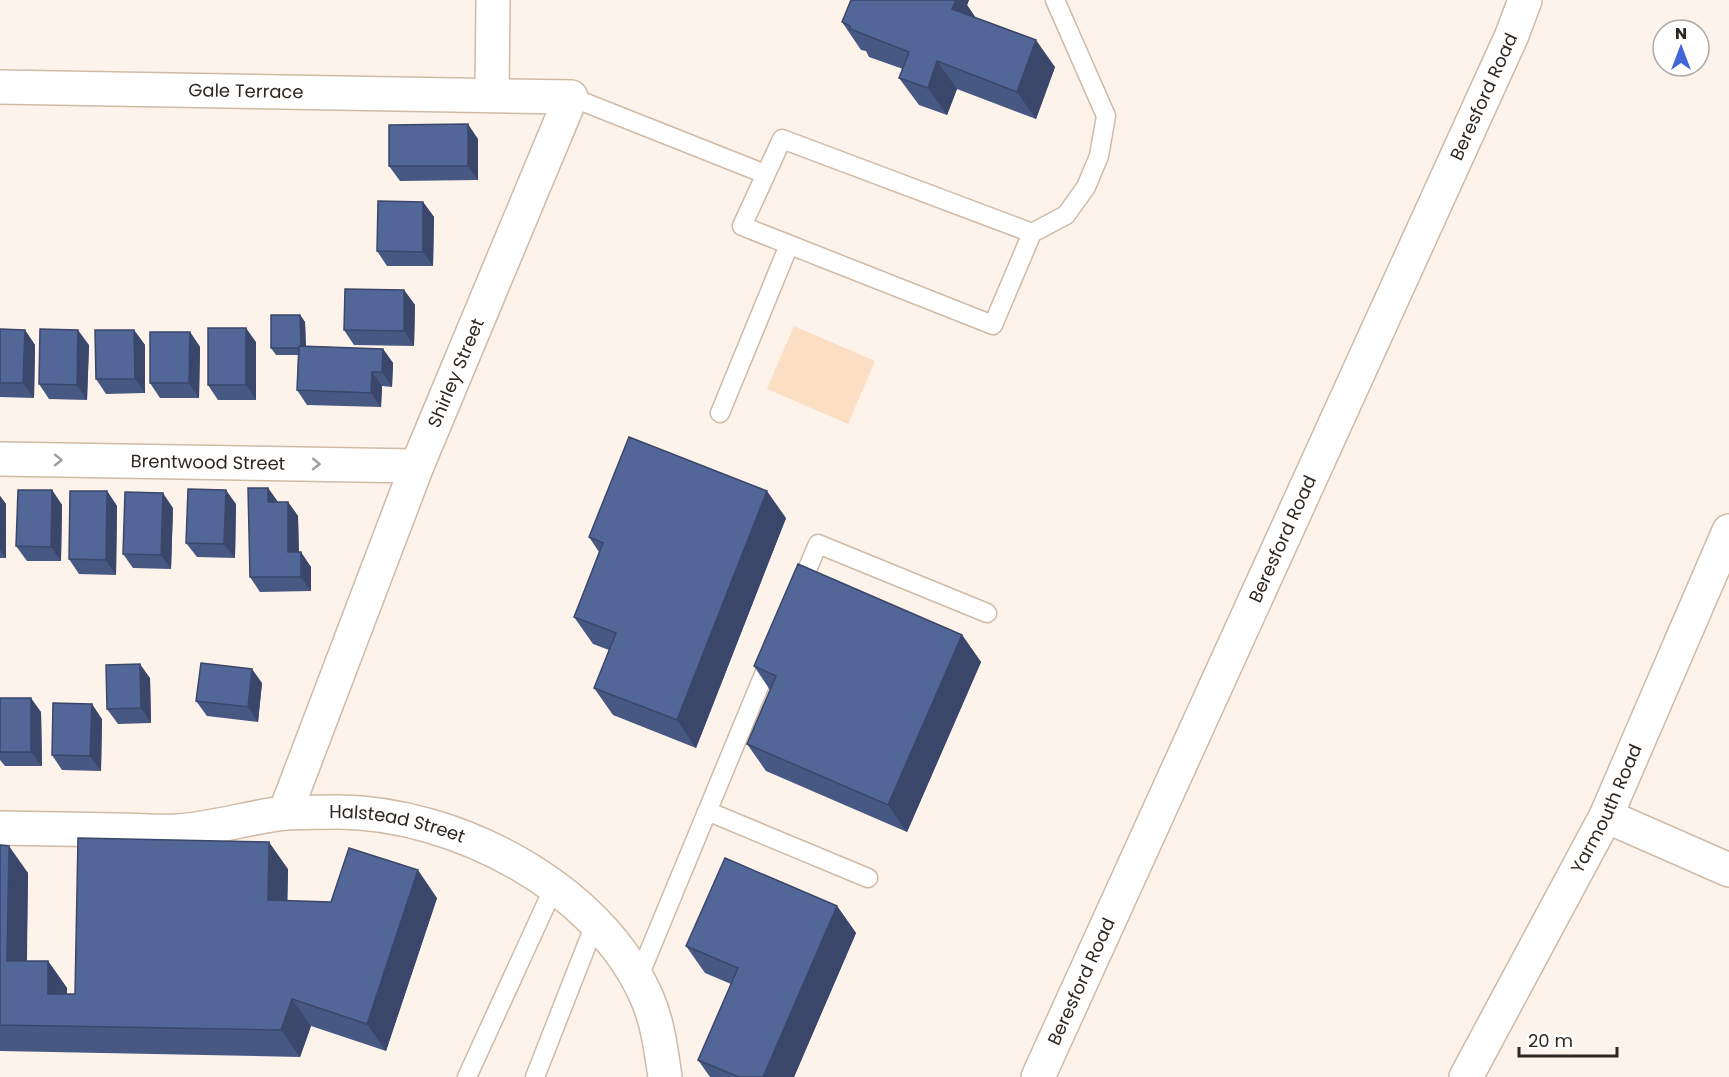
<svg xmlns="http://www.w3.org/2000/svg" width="1729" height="1077" font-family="Poppins,sans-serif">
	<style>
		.green { fill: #fcdfc3 }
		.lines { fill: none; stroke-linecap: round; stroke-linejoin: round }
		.lane-casing { stroke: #cfbaa6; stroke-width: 21 }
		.street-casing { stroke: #cfbaa6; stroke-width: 36 }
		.lane { stroke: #fff; stroke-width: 18 }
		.street { stroke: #fff; stroke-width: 33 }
		.wall { fill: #475883 }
		.shaded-wall { fill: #3a476a }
		.building { fill: #536698; stroke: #3a476a; stroke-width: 1.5 }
		.oneway { stroke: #a19e9b }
		.labels { text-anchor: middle; stroke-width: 6; stroke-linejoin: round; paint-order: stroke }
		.street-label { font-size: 18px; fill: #2f2720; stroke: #fff }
	</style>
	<rect width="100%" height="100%" fill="#fdf3eb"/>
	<path class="green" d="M 794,326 L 875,361 L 848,424 L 767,389 Z"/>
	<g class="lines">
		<g class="lane-casing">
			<path id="lane" d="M 571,97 L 765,174
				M 1032,233 L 782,139 L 742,226 L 993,325 L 1032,233 L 1066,215 L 1086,187 L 1099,156 L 1106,116 L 1055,0
				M 720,413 L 789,245
				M 798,591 L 818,544 L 987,613
				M 707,811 L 868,878
				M 637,981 L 772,655
				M 467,1077 L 554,887
				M 535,1077 L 595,924"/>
		</g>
		<g class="street-casing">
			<g id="street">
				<path id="s1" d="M 0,87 L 571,97 L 417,466 L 285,813"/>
				<path d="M 492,94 L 493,0"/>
				<path id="s2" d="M 0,459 L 417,466"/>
				<path d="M 1606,816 L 1729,870"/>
				<path id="s3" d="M 0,828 C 39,829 79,829 118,830 C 138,830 158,832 177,831 C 213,829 249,817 285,813 C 303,812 321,812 339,812 C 456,813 599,887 647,998 C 658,1023 661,1050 665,1077"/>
				<path id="s4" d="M 1038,1077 L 1512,35 L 1525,0"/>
				<path id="s5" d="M 1466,1077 L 1606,816 L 1729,531"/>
			</g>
		</g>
		<use href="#lane" class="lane"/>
		<use href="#street" class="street"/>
	</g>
	<path class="wall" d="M 851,0 L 969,0 L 967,5 L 976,18 L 1055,67 L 1036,119 L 957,89 L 947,115 L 919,105 L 899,78 L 903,69 L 869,57 L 866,51 L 861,50 L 842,22 Z
		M 478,139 L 478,180 L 400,181 L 389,166 Z
		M 423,202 L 434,217 L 433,266 L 387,266 L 377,251 Z
		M 404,290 L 415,305 L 414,346 L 354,345 L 344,330 Z
		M 300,315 L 305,322 L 306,346 L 383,349 L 393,363 L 392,387 L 382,386 L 381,407 L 307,405 L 297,390 L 298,355 L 276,355 L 271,348 Z
		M 0,329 L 25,330 L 35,345 L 34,398 L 0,397 Z
		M 134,330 L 145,345 L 145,393 L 106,394 L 96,379 Z
		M 190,332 L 200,347 L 199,398 L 160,398 L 150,383 Z
		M 256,342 L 256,400 L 218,400 L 208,385 Z
		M 89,345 L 87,400 L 49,399 L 39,384 Z
		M 268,488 L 278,502 L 288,502 L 298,516 L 299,552 L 311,567 L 311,591 L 260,592 L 250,577 Z
		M 52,490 L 62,505 L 61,561 L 27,561 L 16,546 Z
		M 107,491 L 117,506 L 116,575 L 79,574 L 69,559 Z
		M 0,496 L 6,504 L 6,558 L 0,558 Z
		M 236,504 L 235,558 L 197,557 L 186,543 Z
		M 173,508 L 171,569 L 133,568 L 123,554 Z
		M 786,518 L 696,748 L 613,715 L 594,688 L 609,650 L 593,644 L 574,617 L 599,552 L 589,537 Z
		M 962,635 L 981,662 L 907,832 L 766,771 L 747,744 L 770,690 L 754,666 Z
		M 150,678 L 151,723 L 118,724 L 107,709 Z
		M 262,683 L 258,722 L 207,716 L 196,701 Z
		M 0,698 L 41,712 L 42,766 L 5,766 L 0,760 Z
		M 102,719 L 101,771 L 62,770 L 52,755 Z
		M 0,845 L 28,873 L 27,961 L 48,961 L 67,988 L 67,994 L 75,994 L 288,869 L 287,901 L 331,902 L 437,898 L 386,1051 L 311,1026 L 300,1057 L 0,1051 Z
		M 837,906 L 856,933 L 794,1077 L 710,1077 L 698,1060 L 731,984 L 705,973 L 686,946 Z"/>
	<path class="shaded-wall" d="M 953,0 L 969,0 L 967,5 L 977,20 L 952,9 Z
		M 1036,40 L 1055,67 L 1036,119 L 1017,92 Z
		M 937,61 L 957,89 L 947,115 L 928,88 Z
		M 468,124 L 478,139 L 478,180 L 468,166 Z
		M 423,202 L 434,217 L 433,266 L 423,252 Z
		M 404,290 L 415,305 L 414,346 L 404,331 Z
		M 300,315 L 305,322 L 306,355 L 301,348 Z
		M 246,328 L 256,342 L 256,400 L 246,385 Z
		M 25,330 L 35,345 L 34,398 L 23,383 Z
		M 78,330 L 89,345 L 87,400 L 77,385 Z
		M 134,330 L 145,345 L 145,393 L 135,379 Z
		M 190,332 L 200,347 L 199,398 L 189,383 Z
		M 383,349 L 393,363 L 392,387 L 382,372 Z
		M 372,372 L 382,386 L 381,407 L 371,393 Z
		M 268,488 L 278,502 L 268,502 Z
		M 52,490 L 62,505 L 61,561 L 51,547 Z
		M 226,490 L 236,504 L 235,558 L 224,544 Z
		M 107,491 L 117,506 L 116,575 L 106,560 Z
		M 767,491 L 786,518 L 696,748 L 677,720 Z
		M 163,493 L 173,508 L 171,569 L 161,555 Z
		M 0,496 L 6,504 L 6,558 L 0,550 Z
		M 288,502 L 298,516 L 299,567 L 288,552 Z
		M 301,552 L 311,567 L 311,591 L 301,577 Z
		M 962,635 L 981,662 L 907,832 L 888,805 Z
		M 140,664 L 150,678 L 151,723 L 141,708 Z
		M 252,669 L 262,683 L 258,722 L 248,707 Z
		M 31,698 L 41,712 L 42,766 L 31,752 Z
		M 92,704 L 102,719 L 101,771 L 90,756 Z
		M 269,842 L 288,869 L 287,927 L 268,900 Z
		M 9,846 L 28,873 L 26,988 L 7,961 Z
		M 418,870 L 437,898 L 386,1051 L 367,1024 Z
		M 837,906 L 856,933 L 794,1077 L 763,1077 Z
		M 48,961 L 67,988 L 67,1021 L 48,994 Z
		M 292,999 L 311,1026 L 300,1057 L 281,1030 Z"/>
	<path class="building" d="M 851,0 L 956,0 L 952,9 L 1036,40 L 1017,92 L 937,61 L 928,88 L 899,78 L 909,52 L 850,29 L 850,26 L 842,22 Z
		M 468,124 L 468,166 L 389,166 L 389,125 Z
		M 378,201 L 423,202 L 423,252 L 377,251 Z
		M 345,289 L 404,290 L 404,331 L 344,330 Z
		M 271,315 L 300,315 L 301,346 L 299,346 L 299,348 L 271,348 Z
		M 208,328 L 246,328 L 246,385 L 208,385 Z
		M 0,329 L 25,330 L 23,383 L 0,383 Z
		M 40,329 L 78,330 L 77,385 L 39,384 Z
		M 95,330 L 134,330 L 135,379 L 96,379 Z
		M 150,332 L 190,332 L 189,383 L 150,383 Z
		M 299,346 L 383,349 L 382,372 L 372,372 L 371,393 L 297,390 Z
		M 629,437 L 767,491 L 677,720 L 594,688 L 616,633 L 574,617 L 603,543 L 589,537 Z
		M 248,488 L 268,488 L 268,502 L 288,502 L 288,552 L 301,552 L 301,577 L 250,577 Z
		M 188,489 L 226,490 L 224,544 L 186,543 Z
		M 18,490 L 52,490 L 51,547 L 16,546 Z
		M 70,491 L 107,491 L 106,560 L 69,559 Z
		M 125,492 L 163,493 L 161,555 L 123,554 Z
		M 798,564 L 962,635 L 888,805 L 747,744 L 776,676 L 754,666 Z
		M 201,663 L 252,669 L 248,707 L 196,701 Z
		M 140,664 L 141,708 L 107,709 L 106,665 Z
		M 0,698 L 31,698 L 31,752 L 0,752 Z
		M 53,703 L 92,704 L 90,756 L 52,755 Z
		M 78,838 L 269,842 L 268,900 L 331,902 L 349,848 L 418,870 L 367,1024 L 292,999 L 281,1030 L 0,1025 L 0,845 L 9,846 L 7,961 L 48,961 L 48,994 L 75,994 Z
		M 725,858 L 837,906 L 763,1077 L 739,1077 L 698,1060 L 738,968 L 686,946 Z"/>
	<defs><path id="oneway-chevron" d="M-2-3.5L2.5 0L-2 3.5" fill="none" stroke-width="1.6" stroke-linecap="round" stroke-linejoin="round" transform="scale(1.5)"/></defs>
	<g class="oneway">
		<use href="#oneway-chevron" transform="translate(58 460) rotate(1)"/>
		<use href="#oneway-chevron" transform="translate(316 464) rotate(1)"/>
	</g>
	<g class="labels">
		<g class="street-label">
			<text dy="6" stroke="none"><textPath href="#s1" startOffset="246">Gale Terrace</textPath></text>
			<text dy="6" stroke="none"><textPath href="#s4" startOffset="1077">Beresford Road</textPath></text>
			<text transform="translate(456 373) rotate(-67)" y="6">Shirley Street</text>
			<text dy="6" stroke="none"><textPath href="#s2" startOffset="208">Brentwood Street</textPath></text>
			<text dy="6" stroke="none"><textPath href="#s4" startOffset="591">Beresford Road</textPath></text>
			<text dy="6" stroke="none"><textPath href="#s5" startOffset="303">Yarmouth Road</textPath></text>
			<text dy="6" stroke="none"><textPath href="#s3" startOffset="400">Halstead Street</textPath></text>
			<text dy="6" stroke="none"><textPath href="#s4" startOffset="105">Beresford Road</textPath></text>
		</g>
	</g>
	<g transform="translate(1681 48)"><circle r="28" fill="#ffffff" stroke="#aca9a6" stroke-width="1.5"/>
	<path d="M0-4.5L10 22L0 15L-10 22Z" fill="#4265d8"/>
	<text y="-9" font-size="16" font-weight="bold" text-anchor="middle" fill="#2f2720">N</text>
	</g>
	<path d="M1519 1047v9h98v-9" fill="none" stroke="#2f2720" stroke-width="3"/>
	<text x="1528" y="1047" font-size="18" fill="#2f2720" stroke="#ffffff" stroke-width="4.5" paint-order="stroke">20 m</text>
</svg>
